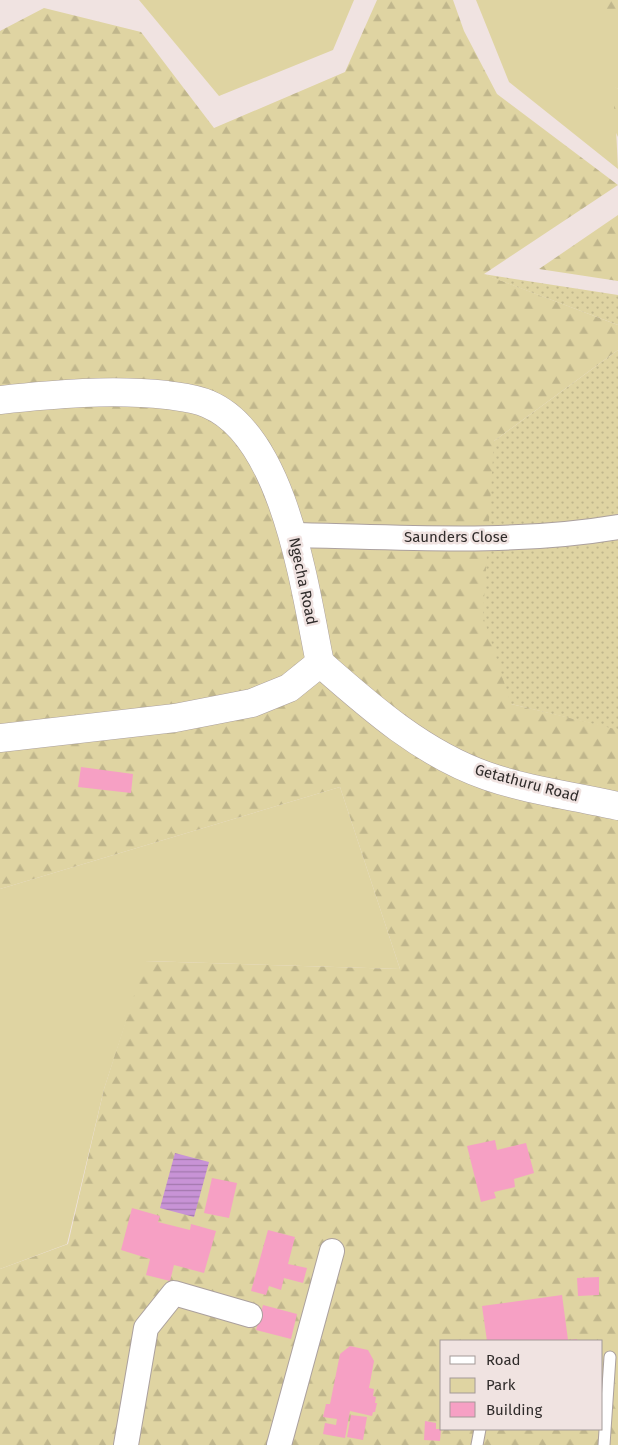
<svg xmlns="http://www.w3.org/2000/svg" width="618" height="1445" font-family="'Fira Sans',sans-serif">
	<style>
		.green { fill: #dfd4a2 }
		.forest { fill: url(#forest-firs); fill-rule: evenodd }
		.garden { fill: url(#garden-dots) }
		.water { fill: url(#water-rules) }
		.building { fill: #f6a0c4 }
		.lines { fill: none; stroke-linecap: round; stroke-linejoin: round }
		.service-casing { stroke: #aba09e; stroke-width: 13 }
		.minor-casing { stroke: #aba09e; stroke-width: 26 }
		.tertiary-casing { stroke: #aba09e; stroke-width: 29 }
		.secondary-casing { stroke: #aba09e; stroke-width: 29 }
		.service { stroke: #fff; stroke-width: 11 }
		.minor { stroke: #fff; stroke-width: 24 }
		.tertiary { stroke: #fff; stroke-width: 28 }
		.secondary { stroke: #fff; stroke-width: 28 }
		.labels { text-anchor: middle; stroke-width: 5; stroke-linejoin: round; paint-order: stroke }
		.street-label { font-size: 15px; fill: #302c2b; stroke: #f0e3e1 }
	</style>
	<defs>
		<pattern id="forest-firs" width="22" height="20" patternUnits="userSpaceOnUse" patternTransform="scale(1.25)"><rect width="22" height="20" fill="#dfd4a2"/><path d="M5 1l3.5 6h-7zM16 11l3.5 6h-7z" fill="#c0b68c"/></pattern>
		<pattern id="garden-dots" width="8" height="8" patternUnits="userSpaceOnUse" patternTransform="scale(1.25)"><rect width="8" height="8" fill="#dfd4a2"/><path d="M2 2h.1M6 6h.1" fill="none" stroke="#c0b68c" stroke-width="1.8" stroke-linecap="round"/></pattern>
		<pattern id="water-rules" width="6" height="5" patternUnits="userSpaceOnUse" patternTransform="scale(1.25)"><rect width="6" height="5" fill="#c893d6"/><path d="M0 2.5h6" fill="none" stroke="#a378ae"/></pattern>
	</defs>
	<rect width="100%" height="100%" fill="#f0e3e1"/>
	<path class="green" d="M 139,0 L 354,0 L 333,50 L 219,96 Z
		M 476,0 L 618,0 L 618,89 L 614,87 L 618,169 L 509,82 Z
		M 340,787 L 400,969 L 146,961 L 104,1089 L 67,1244 L 0,1269 L 0,889 Z"/>
	<path class="forest" d="M 377,0 L 453,0 L 464,31 L 497,94 L 618,185 L 484,274 L 618,325 L 618,350 L 494,441 L 511,704 L 618,729 L 618,1445 L 0,1445 L 0,1269 L 68,1244 L 104,1089 L 145,961 L 400,969 L 340,787 L 0,889 L 0,31 L 44,8 L 141,32 L 214,128 L 345,72 ZM 442,1341 L 602,1341 L 602,1429 L 442,1429 Z
		M 597,0 L 618,0 L 618,24 Z
		M 614,86 L 618,89 L 618,137 L 614,129 Z
		M 618,215 L 618,281 L 539,269 Z"/>
	<path class="garden" d="M 483,274 L 618,295 L 618,325 Z
		M 618,350 L 618,729 L 615,729 L 511,704 L 483,616 L 494,441 Z"/>
	<path class="water" d="M 175,1153 L 209,1162 L 194,1217 L 160,1208 Z"/>
	<path class="building" d="M 81,767 L 133,774 L 131,793 L 78,787 Z
		M 495,1140 L 497,1150 L 526,1143 L 534,1173 L 514,1179 L 515,1187 L 494,1192 L 496,1198 L 481,1202 L 467,1146 Z
		M 212,1178 L 237,1183 L 229,1218 L 204,1213 Z
		M 132,1208 L 160,1216 L 158,1222 L 190,1230 L 191,1224 L 216,1231 L 204,1273 L 174,1265 L 170,1281 L 146,1275 L 150,1259 L 121,1250 Z
		M 268,1230 L 295,1237 L 288,1264 L 307,1268 L 303,1283 L 284,1278 L 281,1290 L 269,1286 L 266,1295 L 251,1291 Z
		M 599,1277 L 599,1295 L 578,1296 L 577,1278 Z
		M 562,1295 L 568,1340 L 577,1339 L 577,1341 L 487,1341 L 482,1306 Z
		M 263,1305 L 297,1314 L 291,1339 L 256,1330 Z
		M 350,1346 L 368,1350 L 374,1361 L 369,1388 L 374,1389 L 373,1396 L 376,1397 L 375,1403 L 377,1403 L 375,1412 L 373,1412 L 372,1416 L 350,1411 L 345,1438 L 323,1434 L 325,1423 L 336,1425 L 337,1419 L 323,1417 L 326,1404 L 330,1404 L 340,1354 Z
		M 351,1415 L 367,1417 L 363,1440 L 347,1437 Z
		M 425,1421 L 436,1423 L 436,1429 L 441,1429 L 440,1441 L 424,1440 Z"/>
	<g class="lines">
		<g class="service-casing">
			<path id="service" d="M 477,1445 L 480,1429
				M 604,1445 L 610,1357"/>
		</g>
		<g class="minor-casing">
			<path id="minor" d="M 294,535 C 401,537 512,545 618,527
				M 126,1445 L 146,1328 L 174,1293 L 250,1315
				M 279,1445 L 332,1251"/>
		</g>
		<g class="tertiary-casing">
			<path id="tertiary" d="M 0,400 C 55,394 111,389 167,395 C 180,397 195,398 208,404 C 285,436 305,590 320,663"/>
		</g>
		<g class="secondary-casing">
			<path id="secondary" d="M 0,738 L 175,718 L 252,703 L 289,688 L 320,663 C 370,707 423,754 487,776 C 530,791 575,796 618,806"/>
		</g>
		<use href="#service" class="service"/>
		<use href="#minor" class="minor"/>
		<use href="#tertiary" class="tertiary"/>
		<use href="#secondary" class="secondary"/>
	</g>
	<g class="labels">
		<g class="street-label">
			<text x="456" y="542">Saunders Close</text>
			<text transform="translate(303 581) rotate(78)" y="5">Ngecha Road</text>
			<text transform="translate(527 783) rotate(15)" y="5">Getathuru Road</text>
		</g>
	</g>
	<rect x="440" y="1340" width="162" height="90" fill="#f0e3e1" stroke="#a39a98"/>
	<rect x="450" y="1356" width="25" height="8" fill="#ffffff" stroke="#a39a98"/>
	<text x="486" y="1365" font-size="15" fill="#302c2b">Road</text>
	<rect x="450" y="1378" width="25" height="15" fill="#dfd4a2" stroke="#a39a98"/>
	<text x="486" y="1390" font-size="15" fill="#302c2b">Park</text>
	<rect x="450" y="1402" width="25" height="15" fill="#f6a0c4" stroke="#a39a98"/>
	<text x="486" y="1415" font-size="15" fill="#302c2b">Building</text>
</svg>
